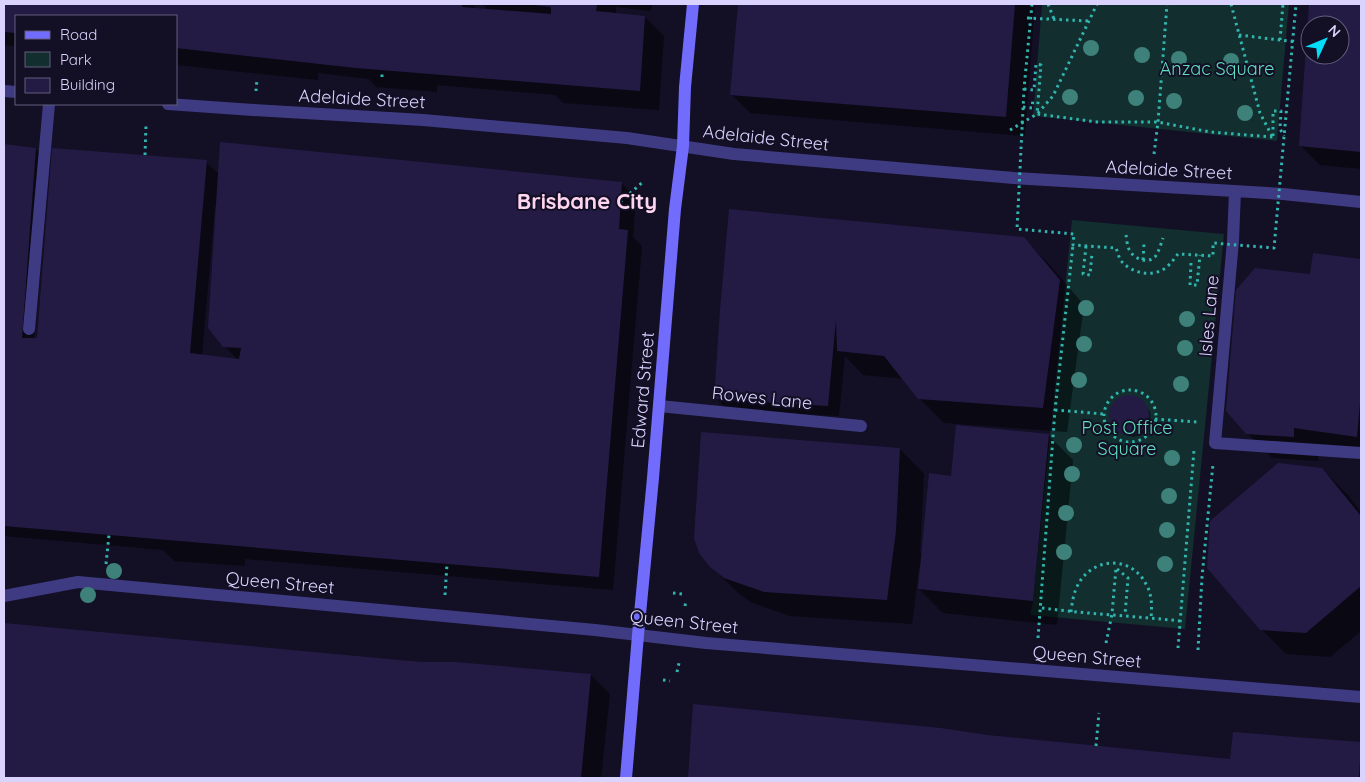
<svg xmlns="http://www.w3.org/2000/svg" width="1365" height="782" font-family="Quicksand,sans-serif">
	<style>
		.green { fill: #122e2e }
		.shadow { fill: #0007; fill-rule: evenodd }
		.building { fill: #241b45; fill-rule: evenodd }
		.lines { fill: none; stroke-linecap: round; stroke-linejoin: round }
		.path { stroke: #31b5af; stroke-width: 3; stroke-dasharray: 2.5 4; stroke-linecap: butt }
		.service { stroke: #3f3b83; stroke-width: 12 }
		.pedestrian { stroke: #3f3b83; stroke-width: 12 }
		.tertiary { stroke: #3f3b83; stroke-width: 12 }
		.secondary { stroke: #726cfd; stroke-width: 12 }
		.path-bridge { stroke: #31b5af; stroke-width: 3; stroke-dasharray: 2.5 4; stroke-linecap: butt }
		.tree { fill: #3d817a }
		.labels { text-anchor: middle; stroke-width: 4; stroke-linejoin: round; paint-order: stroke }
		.park-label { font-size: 18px; fill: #60dec0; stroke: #130f25 }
		.street-label { font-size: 18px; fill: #d9d3fe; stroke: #130f25 }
		.district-label { font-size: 22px; font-weight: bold; fill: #fed5ef; stroke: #130f25 }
	</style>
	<rect width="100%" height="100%" fill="#130f25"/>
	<path class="green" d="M 1042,4 L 1289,4 L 1277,141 L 1033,116 Z
		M 1072,220 L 1224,234 L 1185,629 L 1030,615 L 1033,601 Z"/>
	<path class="shadow" d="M 4,4 L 474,4 L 474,10 L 489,11 L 482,4 L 652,4 L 651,11 L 616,7 L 616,14 L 645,17 L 664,36 L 659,110 L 563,103 L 555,95 L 437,85 L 437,92 L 376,87 L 369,79 L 318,73 L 318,80 L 176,65 L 176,16 L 16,16 L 16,46 L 4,45 Z
		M 739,4 L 1035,4 L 1025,136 L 750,113 L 731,94 Z
		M 1310,4 L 1361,4 L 1361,169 L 1320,165 L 1301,146 ZM 1310,25 L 1340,25 L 1340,55 L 1310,55 Z
		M 4,146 L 36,149 L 47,161 L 34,339 L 38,339 L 206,162 L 219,174 L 621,183 L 636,198 L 633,237 L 642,246 L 613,590 L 245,559 L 245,566 L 174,561 L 163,550 L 4,536 ZM 215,207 L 217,207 L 224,346 L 238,360 L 202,356 Z
		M 1023,238 L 1048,263 L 1084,305 L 1067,432 L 944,423 L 919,398 L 904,379 L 863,375 L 845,356 L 839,416 L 727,410 L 716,398 L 722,310 Z
		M 1314,254 L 1361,260 L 1361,453 L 1319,448 L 1318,461 L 1272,458 L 1247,433 L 1311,277 Z
		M 1132,396 L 1138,398 L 1147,407 L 1150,412 L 1151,424 L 1144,434 L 1133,437 L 1121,433 L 1117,429 L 1111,419 L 1110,413 L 1115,402 L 1120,398 Z
		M 1049,436 L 1073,460 L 1057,625 L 943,613 L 919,589 L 921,568 L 919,568 L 912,624 L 790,616 L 750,602 L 735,590 L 710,565 L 900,449 L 924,474 L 920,553 L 922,553 L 952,477 Z
		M 1322,469 L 1347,494 L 1361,512 L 1361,631 L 1330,657 L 1286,654 L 1261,629 Z
		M 4,624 L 421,663 L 591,675 L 610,694 L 601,778 L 4,778 Z
		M 694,705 L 1231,761 L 1234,733 L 1361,743 L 1361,778 L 689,778 Z"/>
	<path class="building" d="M 4,4 L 462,4 L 462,7 L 551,14 L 551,7 L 534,5 L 534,4 L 597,4 L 596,11 L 645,16 L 640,91 L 356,68 L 176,48 L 176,16 L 16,16 L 16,33 L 4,32 Z
		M 738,4 L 1015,4 L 1006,117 L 730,95 Z
		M 1309,4 L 1361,4 L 1361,152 L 1299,146 ZM 1310,25 L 1340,25 L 1340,55 L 1310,55 Z
		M 220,142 L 622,182 L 619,229 L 628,230 L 599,577 L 4,526 L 4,144 L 36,148 L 22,338 L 37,338 L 52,148 L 207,160 L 190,353 L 239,359 L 241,348 L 223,347 L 208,328 Z
		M 729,209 L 1024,237 L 1060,280 L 1043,408 L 918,399 L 884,356 L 837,351 L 836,320 L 828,406 L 714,399 L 720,310 Z
		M 1313,253 L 1361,259 L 1361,392 L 1357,437 L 1294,428 L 1294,437 L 1246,434 L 1226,411 L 1236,290 L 1255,268 L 1310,274 Z
		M1109 415a20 20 0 1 1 40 0a20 20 0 1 1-40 0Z
		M 956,425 L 1049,434 L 1033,601 L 918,589 L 929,473 L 951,476 Z
		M 701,432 L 900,448 L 896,531 L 887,600 L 764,592 L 724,578 L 709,566 L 699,553 L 694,538 Z
		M 1278,463 L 1322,468 L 1361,516 L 1361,586 L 1306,633 L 1260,630 L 1207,568 L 1210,521 Z
		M 4,623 L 421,662 L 455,662 L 591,674 L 581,778 L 4,778 Z
		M 693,704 L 941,728 L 987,735 L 1230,759 L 1233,732 L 1361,742 L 1359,778 L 688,778 Z"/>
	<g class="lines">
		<path class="path" d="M 1048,4 L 1054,19
			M 1231,4 L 1260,113 L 1272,136
			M 1027,18 L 1089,21
			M 1239,35 L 1296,42
			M 1280,40 L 1283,4
			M 382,77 L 382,71
			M 1024,89 L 1034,90 L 1036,64 L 1041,65 L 1037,114 L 1097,122 L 1158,122 L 1210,132 L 1273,137
			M 256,91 L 257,79
			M 1023,107 L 1032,108 L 1033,99
			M 1010,130 L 1037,114 L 1053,96 L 1097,4
			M 1273,136 L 1273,111 L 1281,111 L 1280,129 L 1284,136
			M 1154,154 L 1158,122 L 1167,4
			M 145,155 L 146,125
			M 620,202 L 644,181
			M 1126,235 C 1127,240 1127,247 1130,251 C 1134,259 1148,264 1155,257 C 1159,251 1161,244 1163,238
			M 1086,246 L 1083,274 L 1090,275 L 1092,253
			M 1143,260 L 1144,244
			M 1191,263 L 1190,285 L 1197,285 L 1200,255
			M1104 416a26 26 0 1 1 52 0a26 26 0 1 1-52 0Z
			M 1055,410 L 1104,414
			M 1155,419 L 1197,422
			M 106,564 L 109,535
			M 1117,569 L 1128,578 L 1125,615
			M 673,593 L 682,594
			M 445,595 L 447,564
			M 685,606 L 686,600
			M 1042,608 C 1087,614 1134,616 1180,621
			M 1071,612 C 1072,604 1073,596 1076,589 C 1088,558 1130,553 1146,584 C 1152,594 1152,606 1151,618
			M 1038,638 L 1055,410 L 1073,245
			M 1106,643 L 1112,614 L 1116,568
			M 1178,648 L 1194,450
			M 1198,650 L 1202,577 L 1213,464
			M 677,672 L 679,663
			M 663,680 L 670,681
			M 1096,746 L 1099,713"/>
		<path class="service" d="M 1235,191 L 1233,241 L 1215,443 L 1361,453
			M 29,329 L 49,104
			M 659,406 L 861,426"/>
		<path class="pedestrian" d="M 4,596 L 78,582 L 595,630 L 638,635"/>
		<path class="tertiary" d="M 4,91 L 16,92
			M 168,104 L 253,110 L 423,120 L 627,138 L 734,154 L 1014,178 L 1283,194 L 1361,202
			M 638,635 L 706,643 L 1361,697"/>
		<path class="secondary" d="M 626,778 L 638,635 L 653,478 L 675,209 L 683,146 L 685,87 L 693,4"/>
		<path class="path-bridge" d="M 1032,4 L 1024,89 L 1017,229 L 1074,234 L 1073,245 L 1116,248 C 1118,253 1119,259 1123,263 C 1133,273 1151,277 1164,269 C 1170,265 1174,259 1178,254 L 1213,256 L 1213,243 L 1274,248 L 1296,4"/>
	</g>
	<g class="tree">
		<circle cx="1091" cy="48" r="8"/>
		<circle cx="1142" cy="55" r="8"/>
		<circle cx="1179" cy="59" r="8"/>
		<circle cx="1231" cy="61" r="8"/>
		<circle cx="1070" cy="97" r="8"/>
		<circle cx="1136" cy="98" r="8"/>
		<circle cx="1174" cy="101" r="8"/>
		<circle cx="1245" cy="113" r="8"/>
		<circle cx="1086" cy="308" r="8"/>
		<circle cx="1187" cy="319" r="8"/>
		<circle cx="1084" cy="344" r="8"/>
		<circle cx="1185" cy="348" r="8"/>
		<circle cx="1079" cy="380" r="8"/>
		<circle cx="1181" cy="384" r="8"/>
		<circle cx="1074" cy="445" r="8"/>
		<circle cx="1172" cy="458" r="8"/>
		<circle cx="1072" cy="474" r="8"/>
		<circle cx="1169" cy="496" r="8"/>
		<circle cx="1066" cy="513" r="8"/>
		<circle cx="1167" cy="530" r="8"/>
		<circle cx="1064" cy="552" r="8"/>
		<circle cx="1165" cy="564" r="8"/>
		<circle cx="114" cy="571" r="8"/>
		<circle cx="88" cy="595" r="8"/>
	</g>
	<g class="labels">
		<g class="park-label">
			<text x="1217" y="75">Anzac Square</text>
			<text x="1127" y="434">Post Office<tspan x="1127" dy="21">Square</tspan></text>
		</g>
		<g class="street-label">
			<text transform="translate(362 99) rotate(3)" y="6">Adelaide Street</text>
			<text transform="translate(766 138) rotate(6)" y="6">Adelaide Street</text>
			<text transform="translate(1169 170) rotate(3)" y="6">Adelaide Street</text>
			<text transform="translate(1209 316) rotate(-85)" y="6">Isles Lane</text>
			<text transform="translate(643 390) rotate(-85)" y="6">Edward Street</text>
			<text transform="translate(762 398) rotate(6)" y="6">Rowes Lane</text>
			<text transform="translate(280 583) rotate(5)" y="6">Queen Street</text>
			<text transform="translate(684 622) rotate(6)" y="6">Queen Street</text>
			<text transform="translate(1087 657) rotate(5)" y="6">Queen Street</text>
		</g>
		<g class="district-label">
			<text x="587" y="209">Brisbane City</text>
		</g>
	</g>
	<rect width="1365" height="782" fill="none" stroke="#d9d3fe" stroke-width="10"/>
	<rect x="15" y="15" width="162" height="90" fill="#130f25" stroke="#625d7c"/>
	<rect x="25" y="31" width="25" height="8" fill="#726cfd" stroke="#625d7c"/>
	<text x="60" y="40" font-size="15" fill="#d9d3fe">Road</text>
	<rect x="25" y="52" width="25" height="15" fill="#122e2e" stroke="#625d7c"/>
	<text x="60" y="65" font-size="15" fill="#d9d3fe">Park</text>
	<rect x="25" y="78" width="25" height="15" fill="#241b45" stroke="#625d7c"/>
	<text x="60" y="90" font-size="15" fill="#d9d3fe">Building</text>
	<g transform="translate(1325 40) rotate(46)"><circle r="24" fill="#130f25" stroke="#625d7c"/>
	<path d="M0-4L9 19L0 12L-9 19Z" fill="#04ddfa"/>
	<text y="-8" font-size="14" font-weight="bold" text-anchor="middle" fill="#d9d3fe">N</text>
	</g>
</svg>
